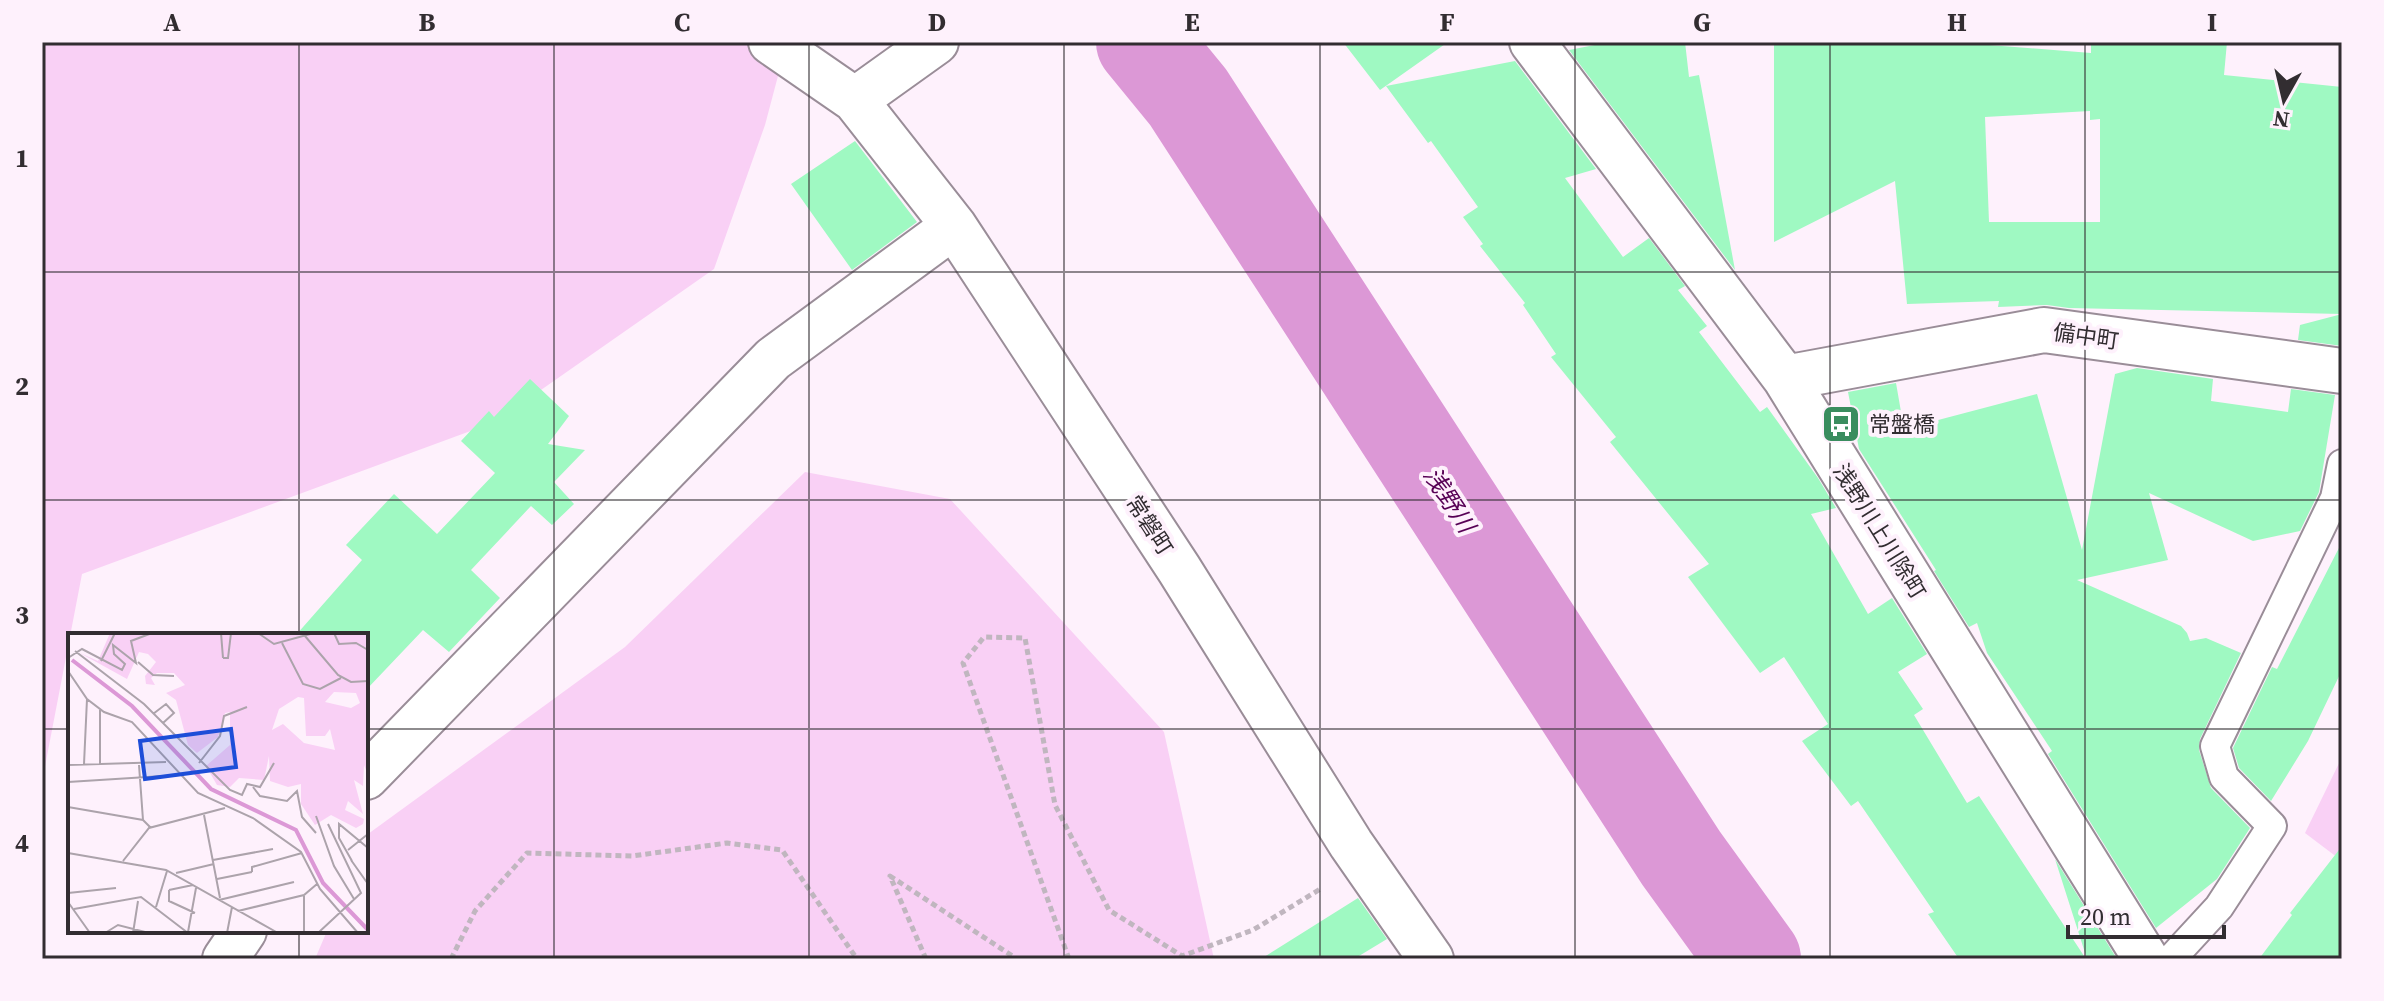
<svg xmlns="http://www.w3.org/2000/svg" width="2384" height="1001" font-family="'Source Serif 4','Noto Sans JP',serif">
	<style>
		.green { fill: #f9d0f5 }
		.lines { fill: none; stroke-linecap: round; stroke-linejoin: round }
		.river { stroke: #dc98d6; stroke-width: 94 }
		.building { fill: #9ff9c2; fill-rule: evenodd }
		.service-casing { stroke: #9a8d98; stroke-width: 32 }
		.minor-casing { stroke: #9a8d98; stroke-width: 48 }
		.path { stroke: #c0b6bf; stroke-width: 5; stroke-dasharray: 6 4; stroke-linecap: butt }
		.service { stroke: #fff; stroke-width: 28 }
		.minor { stroke: #fff; stroke-width: 44 }
		.grid { fill: none; stroke: #322d31; stroke-width: 2; stroke-opacity: 0.55 }
		.labels { text-anchor: middle; stroke-width: 8; stroke-linejoin: round; paint-order: stroke }
		.street-label { font-size: 22px; fill: #322d31; stroke: #fef1fc }
		.poi-label { font-size: 22px; fill: #322d31; stroke: #fef1fc; text-anchor: start }
		.water-label { font-size: 24px; font-style: italic; fill: #570155; stroke: #fef1fc }
		.inset-river { fill: none; stroke: #dc98d6; stroke-width: 4 }
		.inset-road { fill: none; stroke: #aca3ab; stroke-width: 2 }
		.view { fill: #1d4ed8; fill-opacity: 0.15; stroke: #1d4ed8; stroke-width: 4 }
		.inset-edge { fill: none; stroke: #322d31; stroke-width: 4 }
		.neatline { fill: none; stroke: #322d31; stroke-width: 3 }
		.grid-label { font-size: 26px; text-anchor: middle; font-weight: bold; fill: #322d31 }
	</style>
	<rect width="100%" height="100%" fill="#fef1fc"/>
	<path class="green" d="M 42,42 L 787,42 L 765,125 L 714,269 L 495,422 L 82,574 L 42,782 Z
		M 805,472 L 950,499 L 1164,732 L 1214,959 L 315,959 L 327,931 L 366,931 L 368,834 L 625,647 Z
		M 2342,757 L 2342,861 L 2305,833 Z"/>
	<g class="lines">
		<path class="river" d="M 1143,42 L 1188,97 L 1681,858 L 1754,959"/>
	</g>
	<path class="building" d="M 1343,42 L 1448,42 L 1380,90 Z
		M 1610,42 L 1685,42 L 1689,77 L 1699,75 L 1735,270 L 1569,50 Z
		M 1774,42 L 1989,42 L 1989,45 L 2091,53 L 2091,42 L 2227,42 L 2224,75 L 2342,87 L 2342,346 L 2298,340 L 2300,325 L 2342,314 L 2069,308 L 2047,305 L 1998,307 L 1999,301 L 1907,304 L 1895,181 L 1774,242 ZM 2090,111 L 2090,120 L 2100,119 L 2100,222 L 1989,222 L 1985,117 Z
		M 1515,61 L 1596,169 L 1565,178 L 1623,257 L 1649,238 L 1685,286 L 1678,290 L 1707,326 L 1699,332 L 1760,412 L 1767,407 L 1818,478 L 1836,508 L 1811,514 L 1868,614 L 1892,598 L 1927,654 L 1898,672 L 1923,709 L 1914,715 L 1967,803 L 1979,796 L 2086,959 L 1959,959 L 1928,914 L 1934,912 L 1858,801 L 1851,806 L 1802,741 L 1828,724 L 1784,657 L 1760,673 L 1688,577 L 1709,564 L 1610,442 L 1616,437 L 1551,357 L 1556,354 L 1523,305 L 1525,303 L 1480,246 L 1483,244 L 1463,217 L 1478,207 L 1431,141 L 1428,143 L 1386,86 Z
		M 855,141 L 917,222 L 852,270 L 791,184 Z
		M 2137,368 L 2213,379 L 2211,401 L 2288,412 L 2291,389 L 2335,395 L 2319,492 L 2300,531 L 2253,541 L 2149,493 L 2168,560 L 2077,580 L 2181,626 L 2187,633 L 2190,641 L 2206,638 L 2241,653 L 2200,739 L 2199,750 L 2211,788 L 2250,828 L 2217,879 L 2156,928 L 2048,754 L 2052,751 L 1987,653 L 1977,623 L 1969,627 L 1934,571 L 1936,570 L 1859,449 L 1848,392 L 1896,383 L 1904,429 L 2037,394 L 2082,550 L 2115,374 Z
		M 530,379 L 569,416 L 548,444 L 585,450 L 554,482 L 574,504 L 552,525 L 531,506 L 471,570 L 500,598 L 449,652 L 423,630 L 366,690 L 366,635 L 296,635 L 362,560 L 346,545 L 394,494 L 437,534 L 495,473 L 461,441 L 489,411 L 494,417 Z
		M 2342,542 L 2342,670 L 2308,741 L 2271,801 L 2239,768 L 2233,748 L 2272,667 L 2277,669 Z
		M 2342,846 L 2342,959 L 2259,959 L 2292,915 L 2290,913 Z
		M 2055,859 L 2117,959 L 2087,959 Z
		M 1358,898 L 1387,939 L 1354,959 L 1261,959 Z"/>
	<g class="lines">
		<g class="service-casing">
			<path id="service" d="M 2171,959 L 2219,907 L 2272,826 L 2224,777 L 2215,746 L 2335,498 L 2342,464"/>
		</g>
		<g class="minor-casing">
			<path id="minor" d="M 771,42 L 855,100 L 954,226 L 1179,569 L 1351,844 L 1431,959
				M 1532,42 L 1785,378 L 2146,959
				M 855,100 L 936,42
				M 1785,378 L 2044,330 L 2342,371
				M 366,777 L 773,359 L 954,226
				M 225,959 L 244,931"/>
		</g>
		<path class="path" d="M 451,959 L 475,911 L 527,853 L 632,856 L 727,843 L 782,850 L 857,959
			M 926,959 L 890,876 L 1017,959
			M 1069,959 L 963,663 L 984,637 L 1025,638 L 1055,805 L 1109,910 L 1182,956 L 1253,930 L 1322,888"/>
		<use href="#service" class="service"/>
		<use href="#minor" class="minor"/>
	</g>
	<path class="grid" d="M 299,42 L 299,635M 554,42 L 554,959M 809,42 L 809,959M 1064,42 L 1064,959M 1320,42 L 1320,959M 1575,42 L 1575,959M 1830,42 L 1830,959M 2085,42 L 2085,959M 42,272 L 2342,272M 42,500 L 2342,500M 42,729 L 70,729M 366,729 L 2342,729M 299,931 L 299,959"/>
	<defs>
		<g id="bus-square" transform="scale(2)"><rect x="-9" y="-9" width="18" height="18" rx="4" fill="#3a8d5f" stroke="#fef1fc"/><path d="M-5-6H5V4H4V6H2V4H-2V6H-4V4H-5ZM-3.5-4V0h7V-4ZM-3.5 1.2v1.5H-2V1.2ZM2 1.2v1.5H3.5V1.2Z" fill="#fff"/></g>
	</defs>
	<g fill-rule="evenodd">
		<use href="#bus-square" x="1841" y="424"/>
	</g>
	<g class="labels">
		<g class="street-label">
			<text transform="translate(2086 336) rotate(8)" y="8">備中町</text>
			<text transform="translate(1150 525) rotate(57)" y="8">常磐町</text>
			<text transform="translate(1880 531) rotate(58)" y="8">浅野川上川除町</text>
		</g>
		<g class="poi-label">
			<text x="1869" y="432">常盤橋</text>
		</g>
		<g class="water-label">
			<text transform="translate(1449 500) rotate(57)" y="8">浅野川</text>
		</g>
	</g>
	<g transform="translate(68 633)">
		<rect width="300" height="300" fill="#fef1fc"/>
		<path d="M 42,0 L 300,0 L 300,142 L 296,132 L 295,153 L 286,147 L 295,181 L 280,168 L 277,177 L 296,186 L 295,191 L 288,195 L 263,182 L 247,192 L 233,171 L 233,151 L 220,154 L 202,148 L 201,123 L 196,147 L 171,145 L 162,154 L 149,152 L 138,133 L 162,112 L 162,79 L 157,80 L 150,104 L 129,120 L 120,112 L 108,67 L 98,60 L 117,52 L 106,40 L 89,40 L 83,45 L 87,52 L 78,51 L 77,43 L 88,29 L 80,21 L 71,19 L 59,46 L 12,20 L 30,28 ZM 266,59 L 288,60 L 292,70 L 283,75 L 257,69 ZM 230,64 L 236,65 L 238,103 L 257,103 L 262,96 L 267,117 L 236,110 L 215,91 L 204,97 L 211,76 Z" fill="#f9d0f5" fill-rule="evenodd"/>
		<path class="inset-river" d="M 4,27 L 64,73 L 143,156 L 228,197 L 255,250 L 300,297"/>
		<path class="inset-road" d="M 153,0 L 155,25M 190,0 L 206,11 L 246,0M 266,0 L 271,11 L 288,10 L 300,17M 237,3 L 270,42 L 283,49 L 300,48M 214,10 L 235,51 L 252,56 L 273,45M 7,18 L 76,71 L 162,157 L 174,162 L 179,151 L 192,154 L 206,130M 0,25 L 14,16 L 54,37 L 57,31 L 46,21 L 45,12 L 68,30 L 63,8 L 84,0M 155,25 L 160,25 L 163,0M 33,28 L 47,0M 70,29 L 85,42 L 106,43M 0,38 L 19,66 L 36,79 L 64,89 L 130,160 L 185,185 L 233,219 L 252,256 L 290,300M 32,77 L 32,131M 85,81 L 98,71 L 106,80 L 95,90M 131,130 L 152,103 L 156,83 L 179,74M 16,131 L 19,66M 0,132 L 98,129M 71,132 L 75,187M 0,149 L 111,142M 185,154 L 192,163 L 219,168 L 229,158 L 234,184 L 248,200M 0,174 L 75,187 L 83,195M 136,182 L 152,265M 248,183 L 266,233 L 286,266M 280,217 L 300,201M 0,220 L 98,237 L 210,300M 145,227 L 205,216M 283,227 L 300,251M 55,228 L 81,195 L 157,175M 284,228 L 271,205 L 271,191 L 300,215M 184,239 L 184,234 L 234,220M 108,240 L 146,231M 149,246 L 184,239M 101,257 L 101,268 L 127,280M 101,257 L 125,252M 0,260 L 48,255M 236,262 L 236,300M 151,267 L 226,249M 0,269 L 22,300M 88,274 L 99,238M 6,276 L 73,264 L 120,300M 170,278 L 236,262 L 249,251M 120,299 L 128,255M 37,300 L 50,292 L 81,300M 65,300 L 70,268M 159,300 L 164,274M 250,300 L 293,260 L 260,191"/>
		<path class="view" d="M 163,96 L 168,134 L 77,146 L 72,108 Z"/>
		<rect width="300" height="300" class="inset-edge"/>
	</g>
	<rect width="2384" height="1001" fill="none" stroke="#fef1fc" stroke-width="88"/>
	<g transform="translate(2284 100) rotate(188)" stroke="#fef1fc" stroke-width="6" paint-order="stroke">
	<path d="M0-6L14 30L0 20L-14 30Z" fill="#322d31"/>
	<text y="-12" font-size="22" font-weight="bold" text-anchor="middle" fill="#322d31">N</text>
	</g>
	<path d="M2068 925v12h156v-12" fill="none" stroke="#322d31" stroke-width="4"/>
	<text x="2080" y="925" font-size="24" fill="#322d31" stroke="#fef1fc" stroke-width="6" paint-order="stroke">20 m</text>
	<rect x="44" y="44" width="2296" height="913" class="neatline"/>
	<g class="grid-label">
		<text x="172" y="31">A</text>
		<text x="427" y="31">B</text>
		<text x="682" y="31">C</text>
		<text x="937" y="31">D</text>
		<text x="1192" y="31">E</text>
		<text x="1447" y="31">F</text>
		<text x="1702" y="31">G</text>
		<text x="1957" y="31">H</text>
		<text x="2212" y="31">I</text>
		<text x="22" y="167">1</text>
		<text x="22" y="395">2</text>
		<text x="22" y="624">3</text>
		<text x="22" y="852">4</text>
	</g>
</svg>
